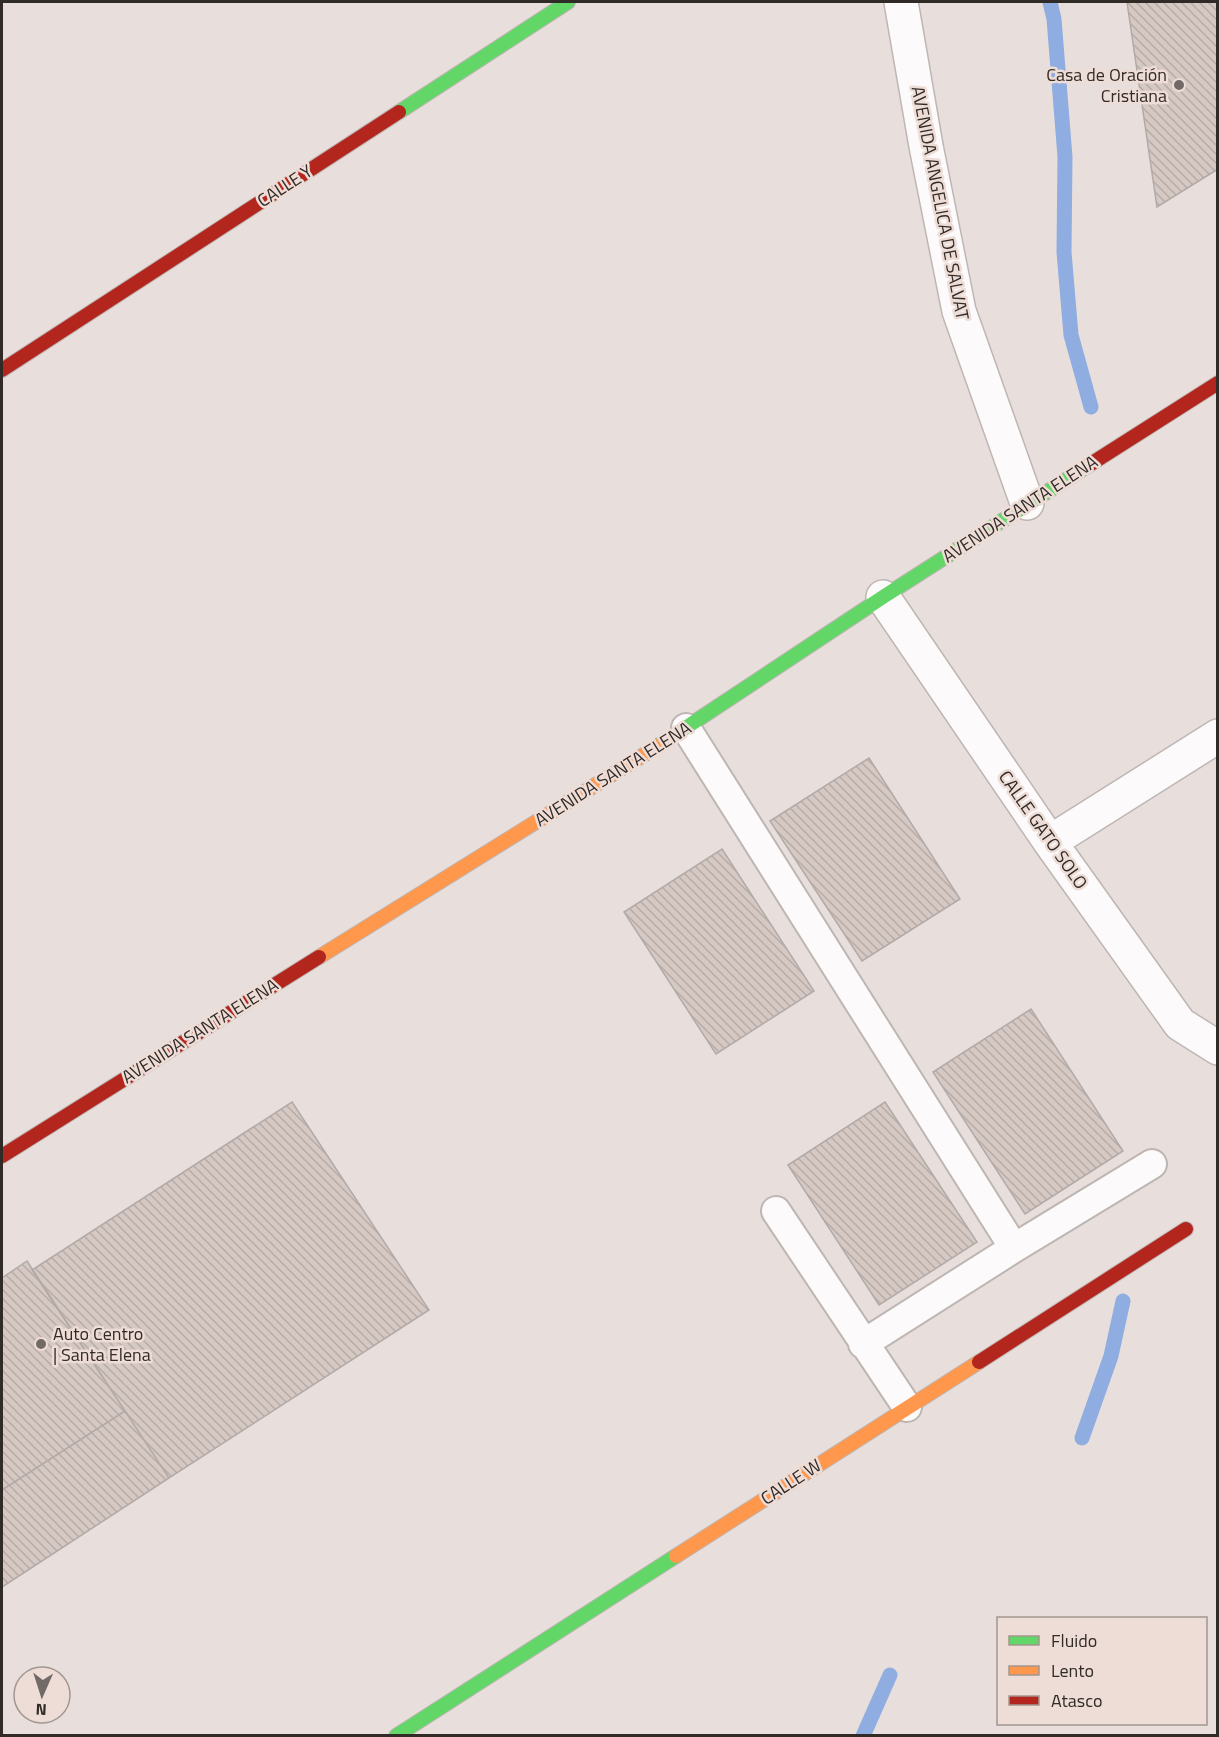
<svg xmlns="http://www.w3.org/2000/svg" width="1219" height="1737" font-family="'Titillium Web',sans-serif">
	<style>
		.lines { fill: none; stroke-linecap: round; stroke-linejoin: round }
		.stream { stroke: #8fade0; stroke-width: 15 }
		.building { fill: url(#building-back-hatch); stroke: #b1aaa8; stroke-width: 1.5 }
		.lane-casing { stroke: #beb6b3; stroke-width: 32 }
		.street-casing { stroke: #beb6b3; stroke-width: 36 }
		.fast-casing { stroke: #beb6b3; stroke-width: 16 }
		.slow-casing { stroke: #beb6b3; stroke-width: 16 }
		.jam-casing { stroke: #beb6b3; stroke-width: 16 }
		.lane { stroke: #fcfafa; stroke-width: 28 }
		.street { stroke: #fcfafa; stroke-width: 33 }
		.fast { stroke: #63d668; stroke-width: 14 }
		.slow { stroke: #ff974d; stroke-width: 14 }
		.jam { stroke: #b3261e; stroke-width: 14 }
		.poi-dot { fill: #716a67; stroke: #eeddd6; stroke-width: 2 }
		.labels { text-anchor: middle; stroke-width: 5; stroke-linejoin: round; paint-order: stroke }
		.poi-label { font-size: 18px; fill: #312b28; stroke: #eeddd6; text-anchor: end }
		.street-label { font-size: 18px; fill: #312b28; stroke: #eeddd6 }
	</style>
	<defs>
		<pattern id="building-back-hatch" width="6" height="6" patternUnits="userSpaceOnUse" patternTransform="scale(1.5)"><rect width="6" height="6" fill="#d6c8c2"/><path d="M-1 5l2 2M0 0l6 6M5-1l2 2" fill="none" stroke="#b8aca7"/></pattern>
	</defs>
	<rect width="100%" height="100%" fill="#e8dfdc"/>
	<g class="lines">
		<path class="stream" d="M 1050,2 L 1054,19 L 1065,157 L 1064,252 L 1071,335 L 1091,407
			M 1082,1438 L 1111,1356 L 1123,1301
			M 863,1736 L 890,1675"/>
	</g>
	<path class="building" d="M 1127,2 L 1218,2 L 1218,169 L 1157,207 Z
		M 869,758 L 960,899 L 862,961 L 770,821 Z
		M 722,849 L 814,991 L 716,1054 L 624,912 Z
		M 1031,1009 L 1123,1151 L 1025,1214 L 933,1072 Z
		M 292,1102 L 429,1310 L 169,1478 L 32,1270 Z
		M 885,1102 L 977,1242 L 879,1305 L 788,1165 Z
		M 27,1261 L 125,1411 L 2,1490 L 2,1278 Z
		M 125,1411 L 169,1478 L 2,1587 L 2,1490 Z"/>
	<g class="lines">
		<g class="lane-casing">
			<path id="lane" d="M 686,728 L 1014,1248
				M 776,1211 L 907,1407
				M 863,1344 L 1014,1248 L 1152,1164"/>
		</g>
		<g class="street-casing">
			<path id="street" d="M 901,2 L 926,146 L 959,311 L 1027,503
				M 883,597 L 1050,842 L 1180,1024 L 1218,1048
				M 1050,842 L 1218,736"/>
		</g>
		<g class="fast-casing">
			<path id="fast" d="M 399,112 L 568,2
				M 658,746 L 883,597 L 1086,467
				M 396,1736 L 676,1556"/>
		</g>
		<g class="slow-casing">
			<path id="slow" d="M 319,957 L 658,746
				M 676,1556 L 979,1362"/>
		</g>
		<g class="jam-casing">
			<path id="jam" d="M 2,370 L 399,112
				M 1086,467 L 1218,383
				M 2,1156 L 319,957
				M 979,1362 L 1186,1229"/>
		</g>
		<use href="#lane" class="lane"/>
		<use href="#street" class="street"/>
		<use href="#fast" class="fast"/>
		<use href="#slow" class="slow"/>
		<use href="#jam" class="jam"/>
	</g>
	<g class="poi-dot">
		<circle cx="1179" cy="85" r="6"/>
		<circle cx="41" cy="1344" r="6"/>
	</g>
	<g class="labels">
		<g class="poi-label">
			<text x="1167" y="81">Casa de Oración<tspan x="1167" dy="21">Cristiana</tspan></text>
			<text x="53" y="1340" text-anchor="start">Auto Centro<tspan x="53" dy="21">| Santa Elena</tspan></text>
		</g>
		<g class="street-label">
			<text transform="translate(285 186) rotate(-33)" y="6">CALLE Y</text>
			<text transform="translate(940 203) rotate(79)" y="6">AVENIDA ANGELICA DE SALVAT</text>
			<text transform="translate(1020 509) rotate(-33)" y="6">AVENIDA SANTA ELENA</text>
			<text transform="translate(613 774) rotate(-32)" y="6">AVENIDA SANTA ELENA</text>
			<text transform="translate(1043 830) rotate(55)" y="6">CALLE GATO SOLO</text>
			<text transform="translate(200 1031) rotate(-32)" y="6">AVENIDA SANTA ELENA</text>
			<text transform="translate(791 1482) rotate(-33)" y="6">CALLE W</text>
		</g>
	</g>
	<rect width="1219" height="1737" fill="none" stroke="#312b28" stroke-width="6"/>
	<rect x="997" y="1617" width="210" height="108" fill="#eeddd6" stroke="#a29690" stroke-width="1.5"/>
	<rect x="1009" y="1636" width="30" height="9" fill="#63d668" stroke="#a29690" stroke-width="1.5"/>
	<text x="1051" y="1647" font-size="18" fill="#312b28">Fluido</text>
	<rect x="1009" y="1666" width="30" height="9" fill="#ff974d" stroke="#a29690" stroke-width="1.5"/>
	<text x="1051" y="1677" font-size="18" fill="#312b28">Lento</text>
	<rect x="1009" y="1696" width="30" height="9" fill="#b3261e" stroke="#a29690" stroke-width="1.5"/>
	<text x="1051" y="1707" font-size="18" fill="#312b28">Atasco</text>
	<g transform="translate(42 1695) rotate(183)"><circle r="28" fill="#eeddd6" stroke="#a29690" stroke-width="1.5"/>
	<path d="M0-4.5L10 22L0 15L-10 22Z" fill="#716a67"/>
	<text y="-9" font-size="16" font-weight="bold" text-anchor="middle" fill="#312b28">N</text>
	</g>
</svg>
